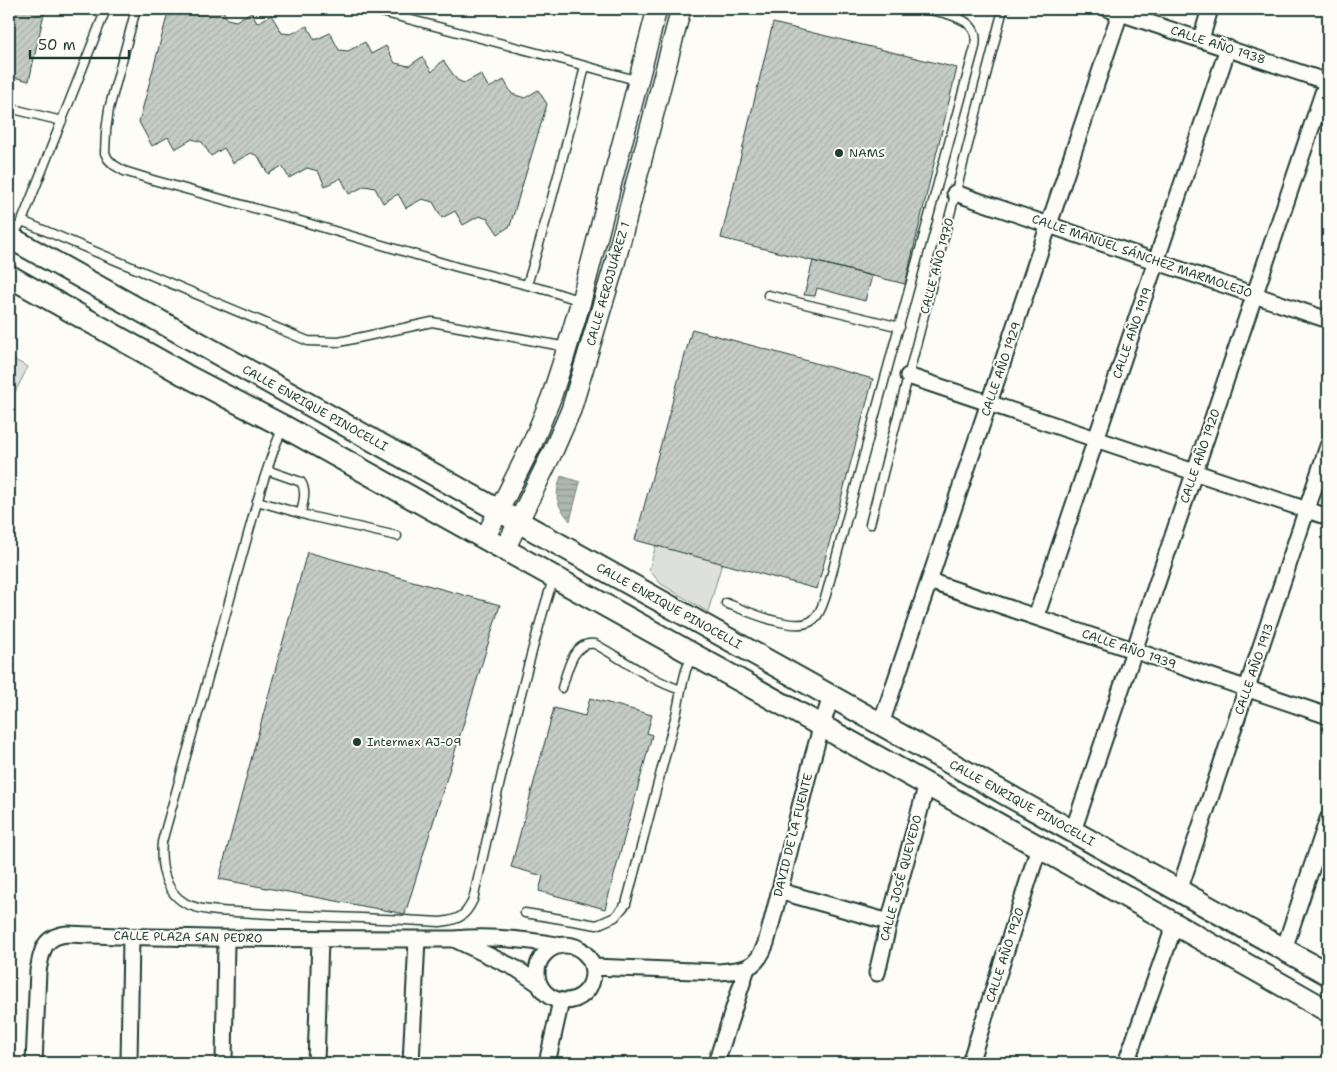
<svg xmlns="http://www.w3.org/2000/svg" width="1337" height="1072" font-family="'Shantell Sans',sans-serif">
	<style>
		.grass { fill: #dde0db; stroke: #7e8e88 }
		.water { fill: url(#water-rules); stroke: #75877f }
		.building { fill: url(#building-hatch); stroke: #1f3d34 }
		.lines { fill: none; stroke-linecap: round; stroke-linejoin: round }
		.service-casing { stroke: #1f3d34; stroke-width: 11 }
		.minor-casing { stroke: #1f3d34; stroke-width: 19 }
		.tertiary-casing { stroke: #1f3d34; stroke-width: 22 }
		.secondary-casing { stroke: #1f3d34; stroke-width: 25 }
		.service { stroke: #fdfcf7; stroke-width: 8 }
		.minor { stroke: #fdfcf7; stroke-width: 15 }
		.tertiary { stroke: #fdfcf7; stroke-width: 19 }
		.secondary { stroke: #fdfcf7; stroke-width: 21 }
		.poi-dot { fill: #1f3d34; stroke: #fdfcf7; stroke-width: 2 }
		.labels { text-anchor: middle; stroke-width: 4; stroke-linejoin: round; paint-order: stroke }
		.street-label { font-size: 12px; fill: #1f3d34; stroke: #fdfcf7 }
		.poi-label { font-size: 12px; fill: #1f3d34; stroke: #fdfcf7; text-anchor: start }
	</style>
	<defs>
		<pattern id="water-rules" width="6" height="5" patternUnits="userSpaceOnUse" patternTransform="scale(1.25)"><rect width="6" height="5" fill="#aeb8b1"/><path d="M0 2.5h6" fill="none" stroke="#8d9791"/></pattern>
		<pattern id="building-hatch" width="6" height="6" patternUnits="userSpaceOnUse" patternTransform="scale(1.25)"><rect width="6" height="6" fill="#c6cdc7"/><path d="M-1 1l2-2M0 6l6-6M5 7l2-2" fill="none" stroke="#aab1ac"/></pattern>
	</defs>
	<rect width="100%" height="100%" fill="#fdfcf7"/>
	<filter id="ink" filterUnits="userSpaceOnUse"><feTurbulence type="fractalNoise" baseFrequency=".02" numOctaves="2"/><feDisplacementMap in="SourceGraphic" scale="10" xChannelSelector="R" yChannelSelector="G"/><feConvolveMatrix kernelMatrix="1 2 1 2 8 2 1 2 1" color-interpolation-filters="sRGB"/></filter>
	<g filter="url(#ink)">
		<path class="grass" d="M 9,357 L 28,367 L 12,398 L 9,396 Z
			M 656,545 L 722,563 L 708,612 L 661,584 L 649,570 Z"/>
		<path class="water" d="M 561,476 L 580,482 L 570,521 C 556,503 554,499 561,476 Z"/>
		<path class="building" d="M 9,9 L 45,9 L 29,81 L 9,76 Z
			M 169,9 L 192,9 L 202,11 L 206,9 L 222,9 L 227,19 L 236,21 L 251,12 L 257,23 L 271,15 L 282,33 L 291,34 L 307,26 L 315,40 L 330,33 L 339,50 L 348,51 L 365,42 L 371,54 L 386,46 L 395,63 L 409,66 L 422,57 L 432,72 L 443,60 L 457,80 L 464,83 L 481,74 L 489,88 L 504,80 L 512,94 L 525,98 L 538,90 L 547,104 L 510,226 L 498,234 L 488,219 L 479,216 L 463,225 L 455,211 L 442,218 L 433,202 L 422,199 L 406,208 L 398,194 L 383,203 L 375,188 L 365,186 L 349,194 L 341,178 L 325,186 L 318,171 L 307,168 L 289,178 L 282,166 L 268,174 L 258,156 L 251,153 L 233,163 L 224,148 L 211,156 L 202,142 L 192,139 L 175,149 L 168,137 L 152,146 L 139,122 Z
			M 773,23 L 957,68 L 905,284 L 721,238 Z
			M 813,261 L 872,276 L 865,301 L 817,288 L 815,296 L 804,295 Z
			M 692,329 L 873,379 L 817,589 L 635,540 Z
			M 307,552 L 500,605 L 405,914 L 219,879 Z
			M 590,698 L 652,715 L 647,733 L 652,735 L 605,909 L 539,891 L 543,876 L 511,867 L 554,708 L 585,716 Z"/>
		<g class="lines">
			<g class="service-casing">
				<path id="service" d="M 136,9 L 109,109 L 106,131 L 105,153 L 108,159 L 114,165 L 124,171 L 153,180 L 297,220 L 457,267 L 550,291 L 581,301
					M 370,9 L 564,60 L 639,81
					M 9,108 L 62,121
					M 22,221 L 106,9
					M 12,237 L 22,221 L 308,341 L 339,342 L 432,322 L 567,347
					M 527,285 C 549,213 568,140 585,66
					M 768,295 L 900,327
					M 283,427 L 274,449 L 261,488 L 162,842 C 160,864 164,891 185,903 C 204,913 231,911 253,913 C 315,917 377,918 440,922 C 458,920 465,917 473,900 C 498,793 520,684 553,579
					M 267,470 L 301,482 C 307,491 303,503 301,513
					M 257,501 L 309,516 L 397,536
					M 870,524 L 1002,13 L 1005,9
					M 726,603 C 744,610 798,635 814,619 C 821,613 823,603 826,595 L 975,47 C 976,41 976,33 972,28 C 964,16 939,12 925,9
					M 562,688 C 567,672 573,640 595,644 C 624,660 650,680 681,690 L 686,670 L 692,656
					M 525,913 L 597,925 L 615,917 L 626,904 L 677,711 L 681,690"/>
			</g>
			<g class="minor-casing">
				<path id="minor" d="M 1108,9 L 1328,82
					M 1201,39 L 1210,9
					M 955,193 L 1328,320
					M 908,376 L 1328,517
					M 929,581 L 1328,716
					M 1036,617 L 1228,48
					M 881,724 L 1120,13
					M 1073,831 L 1327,81
					M 779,891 L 889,922
					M 1179,891 L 1328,446
					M 456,940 L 517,969 L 539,984
					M537 973a28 28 0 1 1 56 0a28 28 0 1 1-56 0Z
					M 1284,949 L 1328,819
					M 593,967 L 719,972 C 745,970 757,969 766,943 C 789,861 804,777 831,697
					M 877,973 L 889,922 L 927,784
					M 34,1063 L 38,971 C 42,949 44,936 68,934 C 197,940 326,938 454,939 C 489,936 523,939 557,945
					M 129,1063 L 131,937
					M 224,1063 L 226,939
					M 316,1063 L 320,939
					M 411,1063 L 417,939
					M 547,1063 L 561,1001
					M 716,1063 L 747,968
					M 970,1063 L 1039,847
					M 1126,1063 L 1175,924"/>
			</g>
			<g class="tertiary-casing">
				<path id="tertiary" d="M 485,538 L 532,444 L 551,398 L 564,358 L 581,301 L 657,9
					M 505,549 L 554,449 L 571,410 L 615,263 L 681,9"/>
			</g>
			<g class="secondary-casing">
				<path id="secondary" d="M 9,237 L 1328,974
					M 9,276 L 185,375 L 283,426 L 1039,847 L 1328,1011"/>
			</g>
			<use href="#service" class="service"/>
			<use href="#minor" class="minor"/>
			<use href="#tertiary" class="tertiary"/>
			<use href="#secondary" class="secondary"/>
		</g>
	</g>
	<g class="poi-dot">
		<circle cx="839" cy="153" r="5"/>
		<circle cx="357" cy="742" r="5"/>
	</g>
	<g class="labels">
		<g class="street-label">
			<text transform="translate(1218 45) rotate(18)" y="4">CALLE AÑO 1938</text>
			<text transform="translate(1142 256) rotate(19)" y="4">CALLE MANUEL SÁNCHEZ MARMOLEJO</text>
			<text transform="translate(937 266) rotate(-75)" y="4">CALLE AÑO 1970</text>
			<text transform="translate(608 284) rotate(-74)" y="4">CALLE AEROJUÁREZ 1</text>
			<text transform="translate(1132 333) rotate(-71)" y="4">CALLE AÑO 1919</text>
			<text transform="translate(1001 369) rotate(-71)" y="4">CALLE AÑO 1929</text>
			<text transform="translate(315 408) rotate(29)" y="4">CALLE ENRIQUE PINOCELLI</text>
			<text transform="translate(1200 456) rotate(-71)" y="4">CALLE AÑO 1920</text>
			<text transform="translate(669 606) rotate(29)" y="4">CALLE ENRIQUE PINOCELLI</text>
			<text transform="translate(1129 649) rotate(19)" y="4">CALLE AÑO 1939</text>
			<text transform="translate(1254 669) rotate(-71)" y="4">CALLE AÑO 1913</text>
			<text transform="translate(1022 803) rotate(29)" y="4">CALLE ENRIQUE PINOCELLI</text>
			<text transform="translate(793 835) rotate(-76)" y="4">DAVID DE LA FUENTE</text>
			<text transform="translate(901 878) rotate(-75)" y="4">CALLE JOSÉ QUEVEDO</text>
			<text transform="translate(188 937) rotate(1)" y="4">CALLE PLAZA SAN PEDRO</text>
			<text transform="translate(1005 955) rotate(-72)" y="4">CALLE AÑO 1920</text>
		</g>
		<g class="poi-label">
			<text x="849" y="157">NAMS</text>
			<text x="367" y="746">Intermex AJ-09</text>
		</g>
	</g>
	<rect width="1337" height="1072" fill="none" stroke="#fdfcf7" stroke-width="30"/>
	<rect x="15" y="15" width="1307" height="1042" fill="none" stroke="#1f3d34" stroke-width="2" filter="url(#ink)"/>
	<path d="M30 50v8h99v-8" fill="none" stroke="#1f3d34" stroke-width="2.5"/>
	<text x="38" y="50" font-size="15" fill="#1f3d34" stroke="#fdfcf7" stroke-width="4" paint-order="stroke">50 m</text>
</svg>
